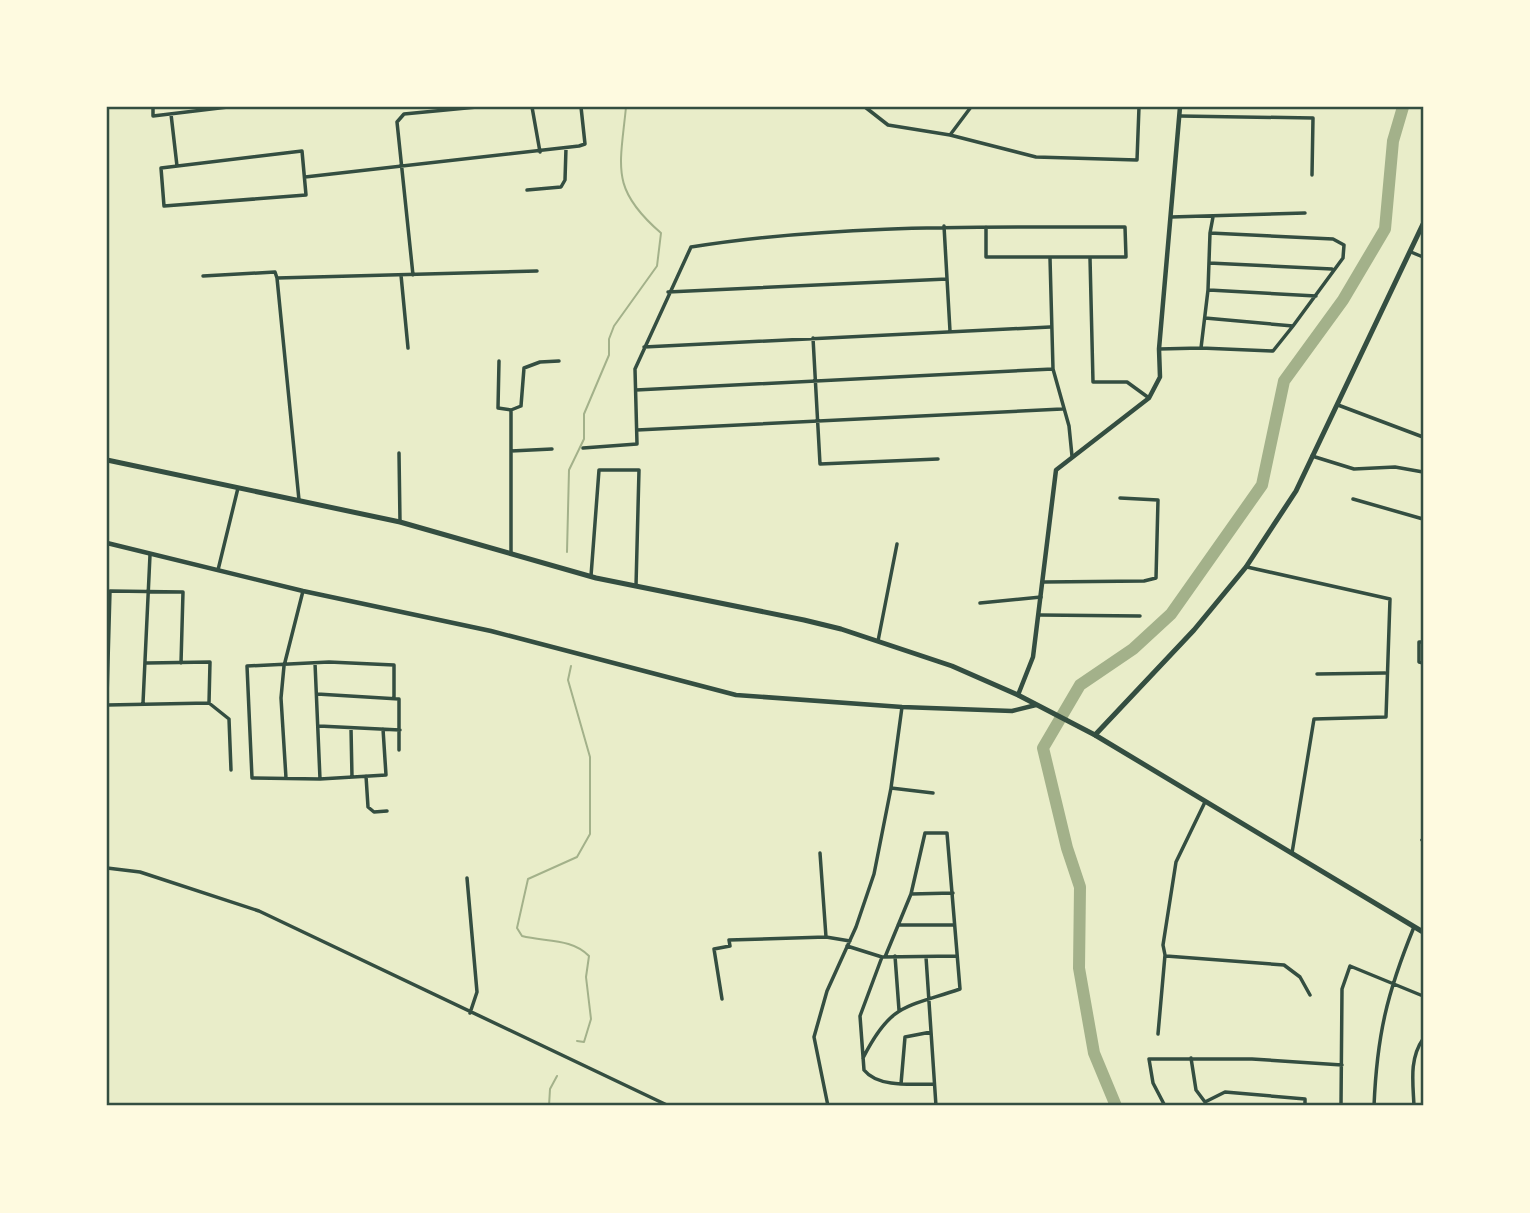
<svg xmlns="http://www.w3.org/2000/svg" width="1530" height="1213" font-family="'Archivo Narrow',sans-serif">
	<style>
		.lines { fill: none; stroke-linecap: round; stroke-linejoin: round }
		.stream { stroke: #a3b18a; stroke-width: 2 }
		.river { stroke: #a3b18a; stroke-width: 12 }
		.minor { stroke: #344e41; stroke-width: 3.5 }
		.tertiary { stroke: #344e41; stroke-width: 4.5 }
		.secondary { stroke: #344e41; stroke-width: 5 }
		.primary { stroke: #344e41; stroke-width: 5 }
		.neatline { fill: none; stroke: #344e41; stroke-width: 2.5 }
	</style>
	<rect width="100%" height="100%" fill="#e9edc9"/>
	<g class="lines">
		<path class="stream" d="M 567,552 L 569,470 L 584,439 L 584,414 L 609,355 L 609,339 L 614,326 L 657,266 L 661,233 C 610,189 620,168 626,107
			M 571,666 L 568,680 L 590,757 L 590,834 L 577,857 L 528,879 L 517,928 L 522,936 C 545,942 572,938 589,956 L 586,977 L 591,1019 L 584,1042 L 577,1041
			M 549,1106 L 550,1089 L 557,1076"/>
		<path class="river" d="M 1116,1106 L 1094,1053 L 1079,968 L 1080,887 L 1067,848 L 1043,748 L 1080,685 L 1133,649 L 1171,614 L 1262,485 L 1284,381 L 1343,300 L 1385,229 L 1393,141 L 1403,107"/>
		<path class="minor" d="M 153,107 L 153,116 L 228,107
			M 532,107 L 540,152
			M 865,107 L 888,125 L 950,135 L 1036,157 L 1137,160 L 1139,107
			M 171,114 L 177,166
			M 1180,116 L 1313,118 L 1312,175
			M 950,135 L 971,107
			M 302,151 L 306,195 L 164,206 L 161,168 Z
			M 305,177 L 579,146 L 585,144 L 581,107
			M 527,190 L 561,187 L 565,180 L 566,148
			M 1171,217 L 1305,213
			M 944,226 L 950,331
			M 1210,233 L 1213,217
			M 1411,252 L 1423,257
			M 1050,258 L 1053,369 L 1069,426 L 1072,456
			M 1090,258 L 1093,382 L 1127,382 L 1149,398
			M 1209,263 L 1332,269
			M 401,275 L 408,348
			M 413,275 L 397,122 L 404,114 L 477,107
			M 203,276 L 275,272 L 277,278 L 537,271
			M 277,278 L 299,500
			M 1209,290 L 1316,296
			M 668,292 L 947,279
			M 813,338 L 820,464 L 938,459
			M 644,347 L 1050,327
			M 1201,348 L 1273,351 L 1293,326 L 1205,318
			M 1159,349 L 1201,348 L 1208,290 L 1210,233 L 1333,239 L 1344,245 L 1343,258 L 1293,326
			M 499,361 L 498,408 L 511,410 L 521,406 L 524,368 L 540,362 L 559,361
			M 636,390 L 1053,369
			M 1338,405 L 1423,437
			M 637,430 L 1062,409
			M 583,448 L 637,444 L 635,369 L 691,247 C 835,224 981,227 1125,227 L 1126,257 L 986,257 L 986,227
			M 511,451 L 552,449
			M 399,453 L 400,522
			M 1312,456 L 1354,469 L 1395,467 L 1423,472
			M 1353,499 L 1423,519
			M 511,554 L 511,410
			M 1247,567 L 1390,599 L 1386,717 L 1314,719 L 1292,853
			M 218,570 L 238,488
			M 591,576 L 599,470 L 639,470 L 636,586
			M 1044,582 L 1144,581 L 1156,578 L 1158,500 L 1120,498
			M 980,603 L 1041,597
			M 1040,615 L 1140,616
			M 878,641 L 897,544
			M 1423,642 L 1419,642 L 1419,662 L 1423,663
			M 147,663 L 210,662 L 209,703
			M 315,663 L 320,779
			M 1317,674 L 1385,673
			M 317,694 L 399,699 L 399,750
			M 107,697 L 110,591 L 183,592 L 181,663
			M 143,703 L 150,555
			M 107,705 L 209,703 L 229,719 L 231,770
			M 319,726 L 400,730
			M 351,728 L 352,777
			M 383,729 L 386,775 L 320,779 L 252,778 L 247,666 L 329,662 L 394,665 L 394,698
			M 366,776 L 368,807 L 374,812 L 387,811
			M 286,778 L 281,698 L 284,666 L 303,591
			M 891,788 L 933,793
			M 1422,840 L 1423,841
			M 820,853 L 826,937
			M 107,868 L 140,872 L 259,911 L 669,1106
			M 467,878 L 477,992 L 470,1013
			M 911,894 L 953,893
			M 898,925 L 954,925
			M 847,946 L 882,957 L 957,956
			M 895,956 L 899,1010
			M 1166,956 L 1284,965 L 1300,977 L 1310,995
			M 882,957 L 860,1016 L 864,1070 C 878,1088 914,1084 934,1084
			M 926,957 L 936,1106
			M 722,999 L 714,949 L 730,946 L 729,940 L 826,937 L 850,941
			M 1158,1034 L 1165,955 L 1163,945 L 1176,862 L 1205,802
			M 863,1058 C 891,1003 905,1008 960,989 L 947,833 L 925,833 L 911,894 L 885,957
			M 1191,1058 L 1196,1090 L 1205,1102 L 1225,1092 L 1305,1099 L 1305,1106
			M 901,1084 L 905,1037 L 931,1032
			M 828,1106 L 814,1037 L 827,991 L 856,927 L 874,874 L 891,788 L 902,707
			M 1165,1106 L 1153,1083 L 1149,1059 L 1252,1059 L 1342,1065
			M 1341,1106 L 1342,989 L 1350,966 L 1423,996
			M 1374,1106 C 1377,1035 1387,993 1414,927
			M 1414,1106 C 1413,1083 1409,1059 1423,1039"/>
		<path class="tertiary" d="M 107,543 L 303,591 L 491,631 L 736,695 L 902,707 L 1012,711 L 1036,705
			M 1018,695 L 1033,657 L 1056,470 L 1149,398 L 1160,377 L 1159,349 L 1180,107"/>
		<path class="secondary" d="M 1095,735 L 1194,630 L 1246,567 L 1296,491 L 1423,224"/>
		<path class="primary" d="M 107,460 L 400,522 L 596,578 L 804,620 L 841,629 L 952,666 L 1018,695 L 1095,735 L 1423,932"/>
	</g>
	<rect width="1530" height="1213" fill="none" stroke="#fefae0" stroke-width="217"/>
	<rect x="108" y="108" width="1314" height="996" class="neatline"/>
</svg>
